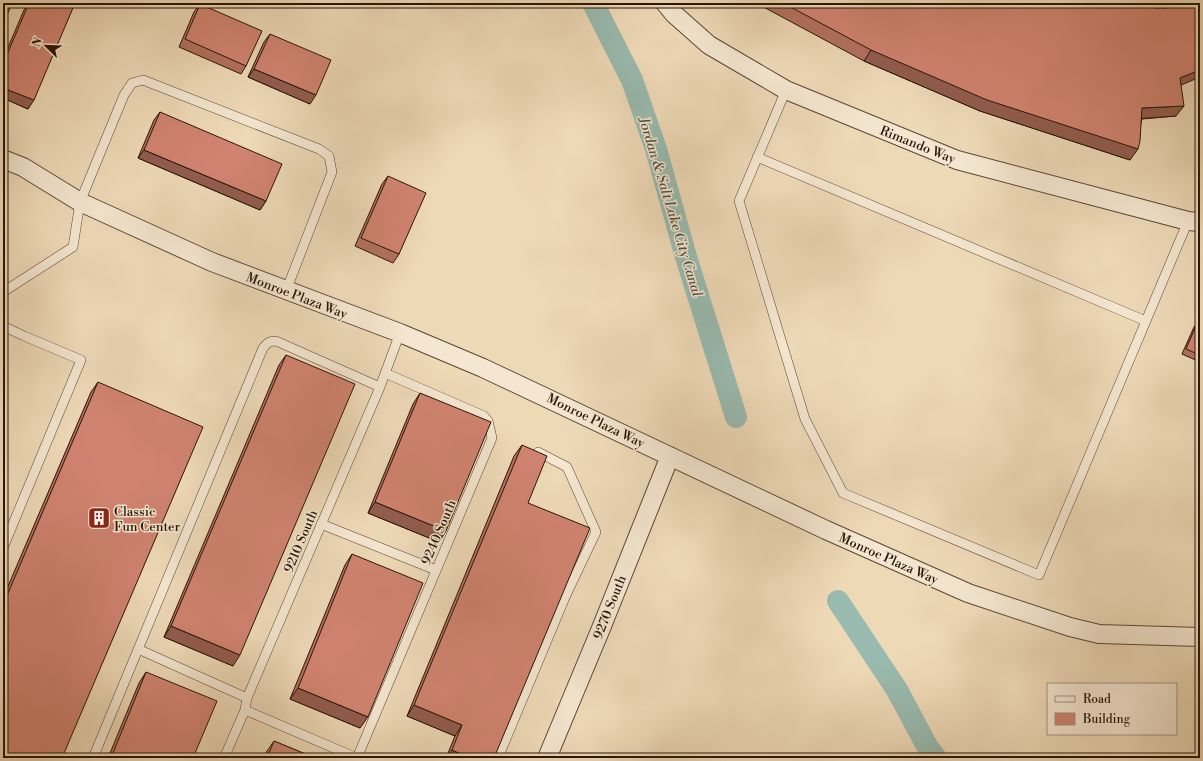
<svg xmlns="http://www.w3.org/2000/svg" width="1203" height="761" font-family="'Libre Bodoni',serif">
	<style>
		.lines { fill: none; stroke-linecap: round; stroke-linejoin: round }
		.canal { stroke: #99baaf; stroke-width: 22 }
		.service-casing { stroke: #5a4633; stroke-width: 10 }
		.minor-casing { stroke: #5a4633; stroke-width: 20 }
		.service { stroke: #f4e6d0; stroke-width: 9 }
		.minor { stroke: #f4e6d0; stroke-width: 18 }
		.wall { fill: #b37160; stroke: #281507 }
		.shaded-wall { fill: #925c4e; stroke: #281507 }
		.building { fill: #d08370; stroke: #281507 }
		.labels { text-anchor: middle; stroke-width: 3; stroke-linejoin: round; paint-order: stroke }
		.street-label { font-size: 13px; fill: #281507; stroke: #f4e6d0 }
		.poi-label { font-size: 13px; fill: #281507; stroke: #f4e6d0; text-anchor: start }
		.water-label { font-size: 14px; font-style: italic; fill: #504f42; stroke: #f4e6d0 }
	</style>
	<rect width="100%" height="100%" fill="#eed9b7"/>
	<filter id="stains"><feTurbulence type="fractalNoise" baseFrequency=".005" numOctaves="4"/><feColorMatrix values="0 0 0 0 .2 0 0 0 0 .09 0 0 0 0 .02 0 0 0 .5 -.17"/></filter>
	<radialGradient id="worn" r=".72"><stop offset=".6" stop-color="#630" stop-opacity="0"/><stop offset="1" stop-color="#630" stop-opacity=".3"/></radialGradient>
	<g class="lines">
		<path class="canal" d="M 593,3 L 632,80 L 656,149 L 686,257 L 736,417
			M 838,601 L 897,690 L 927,746 L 936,758"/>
		<g class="service-casing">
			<path id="service" d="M 786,90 L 739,201 L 805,419 L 843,493 L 1039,575 L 1188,221
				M 757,157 L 1146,321
				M 3,292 L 73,247 L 80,202 L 124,95 L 132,83 L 143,80 L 319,149 L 329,156 L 332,172 L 286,291
				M 3,326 L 24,336 L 81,360 L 3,548
				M 321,524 L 436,570
				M 138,649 L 247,698
				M 245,710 L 357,758
				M 93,758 L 263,348 C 267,343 269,341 276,341 L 380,387
				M 224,758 L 245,710 L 247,698 L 380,387 L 400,333
				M 357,758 L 492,438 L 488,421 L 484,416 L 385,373
				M 498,758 L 566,595 L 596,532 L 567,467 L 538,452"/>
		</g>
		<g class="minor-casing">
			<path id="minor" d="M 665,3 L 674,14 L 709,45 L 786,90 L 957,160 L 1188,221 L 1200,222
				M 3,159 L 23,167 L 80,202 L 212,262 L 400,333 L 483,368 L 826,530 L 968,593 L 1070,627 L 1099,634 L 1200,637
				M 547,758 L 602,626 L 670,456"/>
		</g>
		<use href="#service" class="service"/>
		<use href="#minor" class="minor"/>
	</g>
	<path class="wall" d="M 27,3 L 75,3 L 28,109 L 3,98 L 3,59 Z
		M 756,3 L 1139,3 L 1181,85 L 1176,116 L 1142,119 L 1130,160 L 980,111 L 864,61 Z
		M 200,4 L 246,66 L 241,74 L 179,47 L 194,12 Z
		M 270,34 L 310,104 L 248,77 L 264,42 Z
		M 160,112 L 266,201 L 260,210 L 138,158 L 154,120 Z
		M 388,176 L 399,254 L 393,263 L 355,246 L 382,184 Z
		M 1198,321 L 1200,322 L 1200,362 L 1182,354 L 1194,327 Z
		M 286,355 L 233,666 L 164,637 L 279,365 Z
		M 98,382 L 3,758 L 3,598 L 91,392 Z
		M 420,393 L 439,542 L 368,513 L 413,404 Z
		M 522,445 L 528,503 L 494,758 L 446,758 L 455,736 L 407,716 L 514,456 Z
		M 352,554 L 360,728 L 290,699 L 345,565 Z
		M 146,672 L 193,758 L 108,758 L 139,683 Z
		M 274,741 L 315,758 L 264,758 L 267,751 Z"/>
	<path class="shaded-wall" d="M 871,50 L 1138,149 L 1130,160 L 980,111 L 864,61 Z
		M 254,69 L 316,95 L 310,104 L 248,77 Z
		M 1200,70 L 1200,77 L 1172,89 L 1180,78 Z
		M 3,88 L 34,100 L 28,109 L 3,98 Z
		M 1184,106 L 1176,116 L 1135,119 L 1142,108 Z
		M 144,150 L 266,201 L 260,210 L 138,158 Z
		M 375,502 L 446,531 L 439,542 L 368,513 Z
		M 171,626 L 240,655 L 233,666 L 164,637 Z
		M 298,688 L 368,717 L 360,728 L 290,699 Z
		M 414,705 L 462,725 L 455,736 L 407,716 Z
		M 452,750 L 470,758 L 446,758 Z"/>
	<path class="building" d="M 3,3 L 12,3 L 3,25 Z
		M 29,3 L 75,3 L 34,100 L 3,88 L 3,64 Z
		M 783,3 L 1139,3 L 1156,8 L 1166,8 L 1176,3 L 1200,3 L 1200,70 L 1180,78 L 1184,106 L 1142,108 L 1140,141 L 1138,149 L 987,100 L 871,50 Z
		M 200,4 L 262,31 L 246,66 L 185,39 Z
		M 270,34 L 331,60 L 316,95 L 254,69 Z
		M 160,112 L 282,164 L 266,201 L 144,150 Z
		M 388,176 L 426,193 L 399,254 L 361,238 Z
		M 1198,321 L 1200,322 L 1200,355 L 1186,349 Z
		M 286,355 L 355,384 L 240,655 L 171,626 Z
		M 98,382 L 203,427 L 62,758 L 3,758 L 3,605 Z
		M 420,393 L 491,422 L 446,531 L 375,502 Z
		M 522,445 L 547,456 L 528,503 L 590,528 L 494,758 L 470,758 L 452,750 L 462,725 L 414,705 Z
		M 352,554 L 423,583 L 368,717 L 298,688 Z
		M 146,672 L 217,701 L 193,758 L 111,758 Z
		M 274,741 L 315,758 L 267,758 Z"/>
	<defs>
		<g id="building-square" transform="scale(1.15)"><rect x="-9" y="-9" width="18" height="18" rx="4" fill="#8f2418" stroke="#f4e6d0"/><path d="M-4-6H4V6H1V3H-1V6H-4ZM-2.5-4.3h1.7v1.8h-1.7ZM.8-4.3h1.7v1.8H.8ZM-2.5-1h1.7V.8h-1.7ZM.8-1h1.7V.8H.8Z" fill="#fff"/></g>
	</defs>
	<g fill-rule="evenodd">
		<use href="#building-square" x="99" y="518"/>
	</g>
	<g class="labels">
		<g class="street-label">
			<text transform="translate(918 144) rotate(22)" y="5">Rimando Way</text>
			<text transform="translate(297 295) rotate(21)" y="5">Monroe Plaza Way</text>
			<text transform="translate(596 420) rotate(26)" y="5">Monroe Plaza Way</text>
			<text transform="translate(438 532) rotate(-67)" y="5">9240 South</text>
			<text transform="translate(300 541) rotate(-67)" y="5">9210 South</text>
			<text transform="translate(889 558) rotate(24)" y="5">Monroe Plaza Way</text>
			<text transform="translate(609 607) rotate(-68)" y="5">9270 South</text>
		</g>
		<g class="poi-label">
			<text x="114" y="516">Classic<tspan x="114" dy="15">Fun Center</tspan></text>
		</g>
		<g class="water-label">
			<text transform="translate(671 207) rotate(73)" y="5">Jordan &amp; Salt Lake City Canal</text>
		</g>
	</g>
	<rect width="1203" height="761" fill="none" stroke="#eed9b7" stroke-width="16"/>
	<rect x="4" y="4" width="1195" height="753" fill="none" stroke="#281507" stroke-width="2"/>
	<rect x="8" y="8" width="1187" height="745" fill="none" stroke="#281507"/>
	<rect x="1047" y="683" width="130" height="52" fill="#f4e6d0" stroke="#a29280"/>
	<rect x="1055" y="696" width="20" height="6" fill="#f4e6d0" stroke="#a29280"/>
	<text x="1083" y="703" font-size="12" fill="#281507">Road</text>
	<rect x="1055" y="713" width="20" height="12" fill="#d08370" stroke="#a29280"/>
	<text x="1083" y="723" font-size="12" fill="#281507">Building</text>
	<g transform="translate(46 46) rotate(293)" stroke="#f4e6d0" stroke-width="3" paint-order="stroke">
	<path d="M0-3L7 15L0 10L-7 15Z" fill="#281507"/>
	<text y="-6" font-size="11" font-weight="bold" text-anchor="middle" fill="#281507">N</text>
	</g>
	<rect width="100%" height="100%" filter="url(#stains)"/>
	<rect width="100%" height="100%" fill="url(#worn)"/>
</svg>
